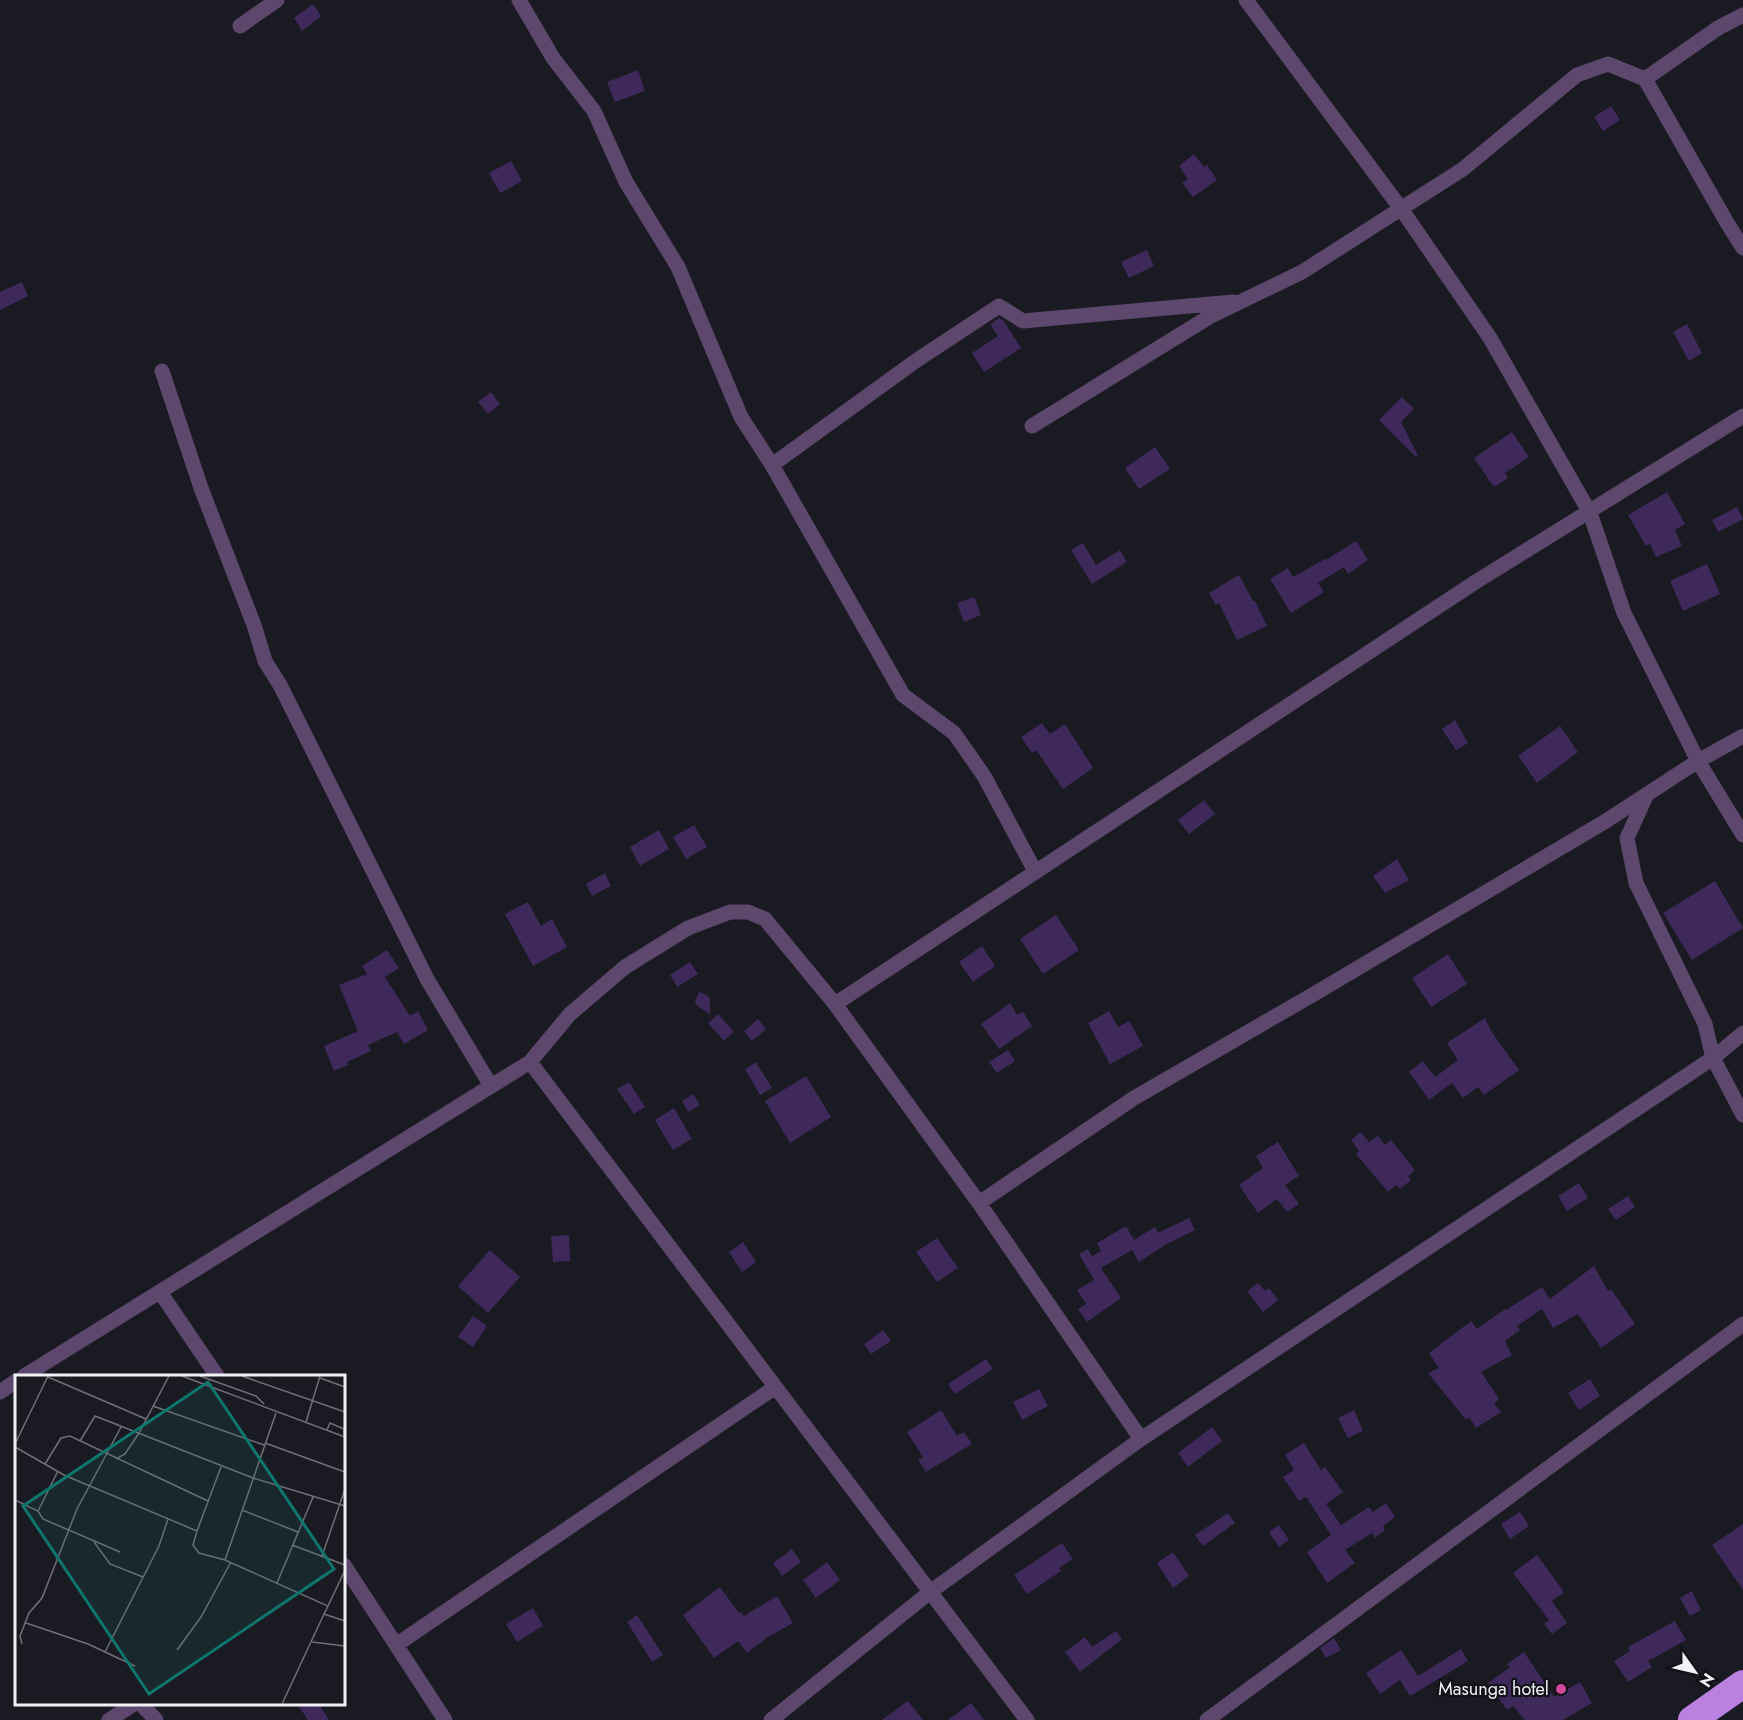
<svg xmlns="http://www.w3.org/2000/svg" width="1743" height="1720" font-family="Jost,sans-serif">
	<style>
		.building { fill: #3e295a }
		.lines { fill: none; stroke-linecap: round; stroke-linejoin: round }
		.street { stroke: #5d476c; stroke-width: 15 }
		.highway { stroke: #ba81e0; stroke-width: 28 }
		.hotel-dot { fill: #d1479c; stroke: #111119; stroke-width: 2 }
		.labels { text-anchor: middle; stroke-width: 4.5; stroke-linejoin: round; paint-order: stroke }
		.poi-label { font-size: 18px; fill: #f1f1f7; stroke: #111119; text-anchor: end }
		.inset-road { fill: none; stroke: #707078; stroke-width: 1.5 }
		.view { fill: #0f766e; fill-opacity: 0.15; stroke: #0f766e; stroke-width: 3 }
		.inset-edge { fill: none; stroke: #f1f1f7; stroke-width: 3 }
	</style>
	<rect width="100%" height="100%" fill="#1a1a23"/>
	<path class="building" d="M 313,4 L 321,16 L 302,31 L 294,18 Z
		M 638,70 L 645,91 L 615,102 L 607,82 Z
		M 1611,106 L 1620,120 L 1603,131 L 1594,117 Z
		M 1194,154 L 1204,167 L 1207,165 L 1217,180 L 1193,197 L 1182,183 L 1188,179 L 1179,166 Z
		M 511,161 L 522,181 L 500,193 L 489,173 Z
		M 1147,250 L 1154,266 L 1129,278 L 1121,262 Z
		M 22,282 L 28,296 L 0,310 L 0,292 Z
		M 999,318 L 1003,320 L 1021,348 L 984,372 L 972,353 L 998,336 L 990,324 Z
		M 1687,324 L 1702,353 L 1689,361 L 1673,332 Z
		M 491,392 L 500,404 L 488,414 L 478,402 Z
		M 1402,397 L 1414,409 L 1401,422 L 1418,456 L 1416,457 L 1379,420 Z
		M 1512,432 L 1529,457 L 1505,473 L 1508,478 L 1494,487 L 1474,458 Z
		M 1155,447 L 1170,469 L 1139,489 L 1125,468 Z
		M 1667,492 L 1685,524 L 1675,530 L 1682,546 L 1656,557 L 1650,544 L 1646,546 L 1628,515 Z
		M 1737,507 L 1743,519 L 1718,532 L 1712,520 Z
		M 1356,541 L 1368,560 L 1348,574 L 1344,567 L 1318,583 L 1324,592 L 1291,613 L 1270,579 L 1288,568 L 1293,577 L 1325,559 L 1326,560 Z
		M 1083,543 L 1096,565 L 1120,550 L 1127,562 L 1092,584 L 1071,550 Z
		M 1707,564 L 1720,594 L 1683,611 L 1670,581 Z
		M 1239,575 L 1253,601 L 1255,601 L 1267,626 L 1237,640 L 1219,603 L 1216,605 L 1209,593 Z
		M 974,597 L 981,615 L 964,622 L 957,603 Z
		M 1455,720 L 1468,743 L 1456,750 L 1442,729 Z
		M 1042,723 L 1050,734 L 1065,724 L 1093,768 L 1063,789 L 1036,750 L 1032,753 L 1021,737 Z
		M 1560,726 L 1578,752 L 1537,783 L 1518,756 Z
		M 1204,800 L 1215,814 L 1189,834 L 1178,820 Z
		M 694,825 L 707,847 L 686,859 L 673,837 Z
		M 659,830 L 669,849 L 640,866 L 630,847 Z
		M 1397,859 L 1409,880 L 1385,893 L 1373,876 Z
		M 605,873 L 611,886 L 592,896 L 586,884 Z
		M 1715,881 L 1743,928 L 1692,960 L 1663,913 Z
		M 528,902 L 541,926 L 552,919 L 567,947 L 533,966 L 505,914 Z
		M 1056,915 L 1079,950 L 1043,974 L 1020,939 Z
		M 982,946 L 995,966 L 973,982 L 959,962 Z
		M 387,950 L 399,968 L 385,977 L 410,1016 L 418,1011 L 428,1030 L 404,1044 L 397,1032 L 368,1045 L 371,1051 L 347,1062 L 348,1065 L 334,1071 L 324,1046 L 358,1031 L 339,985 L 367,974 L 362,966 Z
		M 1448,954 L 1467,984 L 1431,1007 L 1412,978 Z
		M 690,962 L 698,974 L 677,987 L 670,975 Z
		M 699,992 L 707,995 L 710,999 L 710,1014 L 697,1006 L 695,1001 Z
		M 1010,1003 L 1017,1015 L 1023,1012 L 1032,1026 L 999,1049 L 981,1024 Z
		M 1109,1011 L 1118,1027 L 1129,1021 L 1143,1046 L 1110,1064 L 1088,1023 Z
		M 718,1014 L 734,1032 L 724,1041 L 708,1023 Z
		M 1485,1018 L 1491,1031 L 1519,1070 L 1484,1095 L 1478,1087 L 1463,1098 L 1452,1083 L 1429,1100 L 1409,1072 L 1423,1061 L 1435,1077 L 1458,1060 L 1447,1043 Z
		M 758,1019 L 766,1029 L 752,1041 L 744,1031 Z
		M 1008,1050 L 1015,1061 L 997,1073 L 989,1062 Z
		M 756,1062 L 772,1088 L 760,1095 L 745,1069 Z
		M 806,1076 L 831,1117 L 790,1143 L 765,1101 Z
		M 629,1082 L 645,1107 L 634,1114 L 617,1089 Z
		M 693,1094 L 700,1105 L 688,1112 L 682,1101 Z
		M 674,1108 L 692,1139 L 673,1150 L 655,1120 Z
		M 1361,1132 L 1369,1142 L 1378,1136 L 1385,1145 L 1391,1140 L 1415,1170 L 1408,1176 L 1411,1180 L 1400,1189 L 1396,1185 L 1388,1192 L 1356,1154 L 1359,1151 L 1351,1140 Z
		M 1278,1142 L 1299,1176 L 1285,1185 L 1299,1204 L 1287,1212 L 1277,1199 L 1258,1213 L 1239,1185 L 1263,1168 L 1256,1156 Z
		M 1579,1183 L 1588,1198 L 1567,1211 L 1558,1196 Z
		M 1628,1196 L 1635,1207 L 1616,1220 L 1608,1209 Z
		M 1189,1218 L 1195,1230 L 1165,1245 L 1139,1262 L 1132,1250 L 1101,1268 L 1121,1298 L 1087,1322 L 1078,1309 L 1086,1304 L 1077,1290 L 1094,1280 L 1079,1254 L 1088,1249 L 1092,1256 L 1101,1251 L 1097,1243 L 1126,1226 L 1134,1240 L 1155,1227 L 1158,1233 Z
		M 569,1235 L 570,1261 L 553,1262 L 551,1236 Z
		M 937,1238 L 958,1268 L 937,1282 L 916,1252 Z
		M 743,1242 L 756,1262 L 742,1272 L 729,1252 Z
		M 490,1250 L 520,1277 L 488,1313 L 458,1286 Z
		M 1594,1266 L 1608,1291 L 1611,1289 L 1635,1324 L 1601,1348 L 1578,1314 L 1553,1328 L 1542,1309 L 1517,1326 L 1520,1330 L 1505,1341 L 1512,1355 L 1481,1372 L 1499,1399 L 1494,1403 L 1501,1412 L 1476,1428 L 1469,1417 L 1466,1420 L 1428,1373 L 1439,1368 L 1429,1353 L 1471,1321 L 1477,1329 L 1505,1309 L 1506,1310 L 1542,1287 L 1550,1299 Z
		M 1258,1283 L 1265,1291 L 1269,1288 L 1278,1300 L 1263,1312 L 1247,1291 Z
		M 473,1316 L 487,1326 L 473,1347 L 458,1337 Z
		M 883,1330 L 891,1341 L 871,1354 L 864,1344 Z
		M 986,1359 L 993,1369 L 955,1394 L 948,1384 Z
		M 1590,1379 L 1600,1396 L 1579,1410 L 1568,1393 Z
		M 1039,1389 L 1048,1406 L 1022,1420 L 1013,1402 Z
		M 941,1410 L 957,1436 L 964,1432 L 972,1444 L 926,1472 L 918,1460 L 923,1457 L 907,1432 Z
		M 1354,1410 L 1363,1431 L 1348,1438 L 1338,1418 Z
		M 1212,1427 L 1222,1441 L 1188,1467 L 1178,1453 Z
		M 1304,1443 L 1321,1470 L 1325,1467 L 1343,1492 L 1326,1504 L 1341,1525 L 1369,1507 L 1373,1512 L 1386,1503 L 1395,1517 L 1383,1526 L 1385,1530 L 1375,1538 L 1372,1533 L 1345,1550 L 1355,1563 L 1327,1583 L 1307,1552 L 1331,1535 L 1306,1497 L 1299,1501 L 1283,1477 L 1294,1470 L 1285,1455 Z
		M 1520,1512 L 1529,1526 L 1510,1539 L 1501,1524 Z
		M 1228,1513 L 1235,1523 L 1203,1546 L 1195,1535 Z
		M 1743,1524 L 1743,1590 L 1712,1545 Z
		M 1279,1525 L 1289,1540 L 1279,1547 L 1269,1532 Z
		M 1062,1543 L 1073,1559 L 1059,1568 L 1061,1571 L 1027,1594 L 1014,1575 Z
		M 792,1549 L 801,1562 L 782,1576 L 773,1563 Z
		M 1173,1552 L 1189,1576 L 1173,1588 L 1157,1563 Z
		M 1537,1555 L 1564,1592 L 1552,1601 L 1567,1623 L 1552,1634 L 1544,1624 L 1549,1620 L 1513,1573 Z
		M 827,1562 L 840,1580 L 816,1598 L 803,1580 Z
		M 720,1587 L 739,1613 L 741,1612 L 744,1616 L 777,1596 L 793,1623 L 768,1637 L 747,1653 L 738,1641 L 714,1658 L 683,1615 Z
		M 1692,1591 L 1701,1610 L 1690,1616 L 1680,1598 Z
		M 533,1608 L 543,1626 L 517,1642 L 506,1624 Z
		M 637,1615 L 663,1655 L 652,1662 L 627,1622 Z
		M 1675,1621 L 1686,1640 L 1648,1661 L 1652,1667 L 1628,1682 L 1614,1661 L 1630,1651 L 1628,1647 Z
		M 1116,1631 L 1122,1639 L 1080,1672 L 1065,1652 L 1085,1637 L 1092,1647 Z
		M 1334,1638 L 1341,1650 L 1326,1658 L 1320,1648 Z
		M 1461,1649 L 1468,1661 L 1410,1696 L 1400,1680 L 1380,1694 L 1366,1673 L 1401,1650 L 1418,1676 Z
		M 1524,1652 L 1554,1697 L 1580,1682 L 1592,1703 L 1563,1720 L 1525,1720 L 1513,1706 L 1507,1710 L 1488,1683 L 1510,1667 L 1507,1664 Z
		M 908,1701 L 923,1720 L 882,1720 Z
		M 971,1703 L 984,1720 L 948,1720 Z
		M 297,1704 L 319,1704 L 329,1720 L 308,1720 Z"/>
	<g class="lines">
		<path class="street" d="M 519,0 L 553,58 L 594,111 L 626,182 L 678,267 L 741,417 L 772,465 L 903,695 L 954,733 L 984,776 L 1035,871
			M 1246,0 L 1402,210 L 1490,338 L 1590,513 L 1624,613 L 1698,761 L 1743,835
			M 240,26 L 277,0
			M 1645,79 L 1726,221 L 1743,248
			M 162,371 L 201,488 L 254,625 L 265,661 L 280,685 L 427,979 L 491,1086
			M 1032,426 L 1209,317 L 1302,272 L 1463,169 L 1577,75 L 1608,64 L 1645,79 L 1718,28 L 1743,15
			M 772,465 L 917,360 L 999,306 L 1023,321 L 1233,302
			M 1647,794 L 1627,838 L 1636,883 L 1705,1024 L 1713,1058 L 1743,1115
			M 835,1004 L 979,1203 L 1141,1439
			M 530,1062 L 1027,1720
			M 979,1203 L 1134,1098 L 1314,994 L 1606,821 L 1698,761 L 1743,736
			M 160,1292 L 217,1376
			M 24,1376 L 530,1062 L 570,1014 L 625,967 L 688,928 L 730,912 L 748,912 L 765,919 L 835,1004 L 1477,581 L 1743,416
			M 0,1392 L 16,1381
			M 344,1565 L 445,1720
			M 396,1645 L 774,1388
			M 141,1704 L 156,1720
			M 109,1720 L 134,1704
			M 771,1720 L 930,1592 L 1141,1439 L 1713,1058 L 1743,1033
			M 1207,1720 L 1743,1324"/>
		<path class="highway" d="M 1692,1720 L 1743,1684"/>
	</g>
	<circle class="hotel-dot" cx="1561" cy="1689" r="6"/>
	<g class="labels">
		<g class="poi-label">
			<text x="1549" y="1695">Masunga hotel</text>
		</g>
	</g>
	<g transform="translate(15 1375)">
		<rect width="330" height="330" fill="#1a1a23"/>
		<path class="inset-road" d="M 167,1 L 330,62M 185,1 L 241,21 L 249,29M 227,1 L 330,37M 33,2 L 131,44M 305,3 L 330,12M 138,31 L 249,70M 291,47 L 305,1M 312,55 L 315,48 L 329,54 L 329,60M 65,66 L 80,41 L 238,103 L 330,131M 250,68 L 330,97M 0,69 L 33,1M 0,72 L 49,100 L 182,156 L 178,170 L 184,178 L 210,185 L 313,231 L 309,239 L 330,246M 101,84 L 110,79 L 124,58 L 154,1M 30,89 L 46,63 L 55,61 L 193,126M 0,125 L 23,136 L 28,144 L 105,177M 227,135 L 283,157M 23,136 L 43,96M 182,156 L 206,92M 79,167 L 95,189 L 128,202M 277,170 L 330,190M 307,181 L 330,114M 210,185 L 261,38M 262,208 L 298,122M 313,231 L 330,195M 11,248 L 73,269 L 120,291M 297,267 L 330,271M 7,269 L 5,261 L 14,238 L 27,223 L 62,134 L 106,52M 162,275 L 186,242 L 216,187M 90,277 L 144,171 L 153,144M 267,329 L 309,239"/>
		<path class="view" d="M 193,7 L 319,194 L 134,319 L 8,131 Z"/>
		<rect width="330" height="330" class="inset-edge"/>
	</g>
	<g transform="translate(1695 1672) rotate(124)" stroke="#111119" stroke-width="4.5" paint-order="stroke">
	<path d="M0-4.5L10 22L0 15L-10 22Z" fill="#f1f1f7"/>
	<text y="-9" font-size="16" font-weight="bold" text-anchor="middle" fill="#f1f1f7">N</text>
	</g>
</svg>
